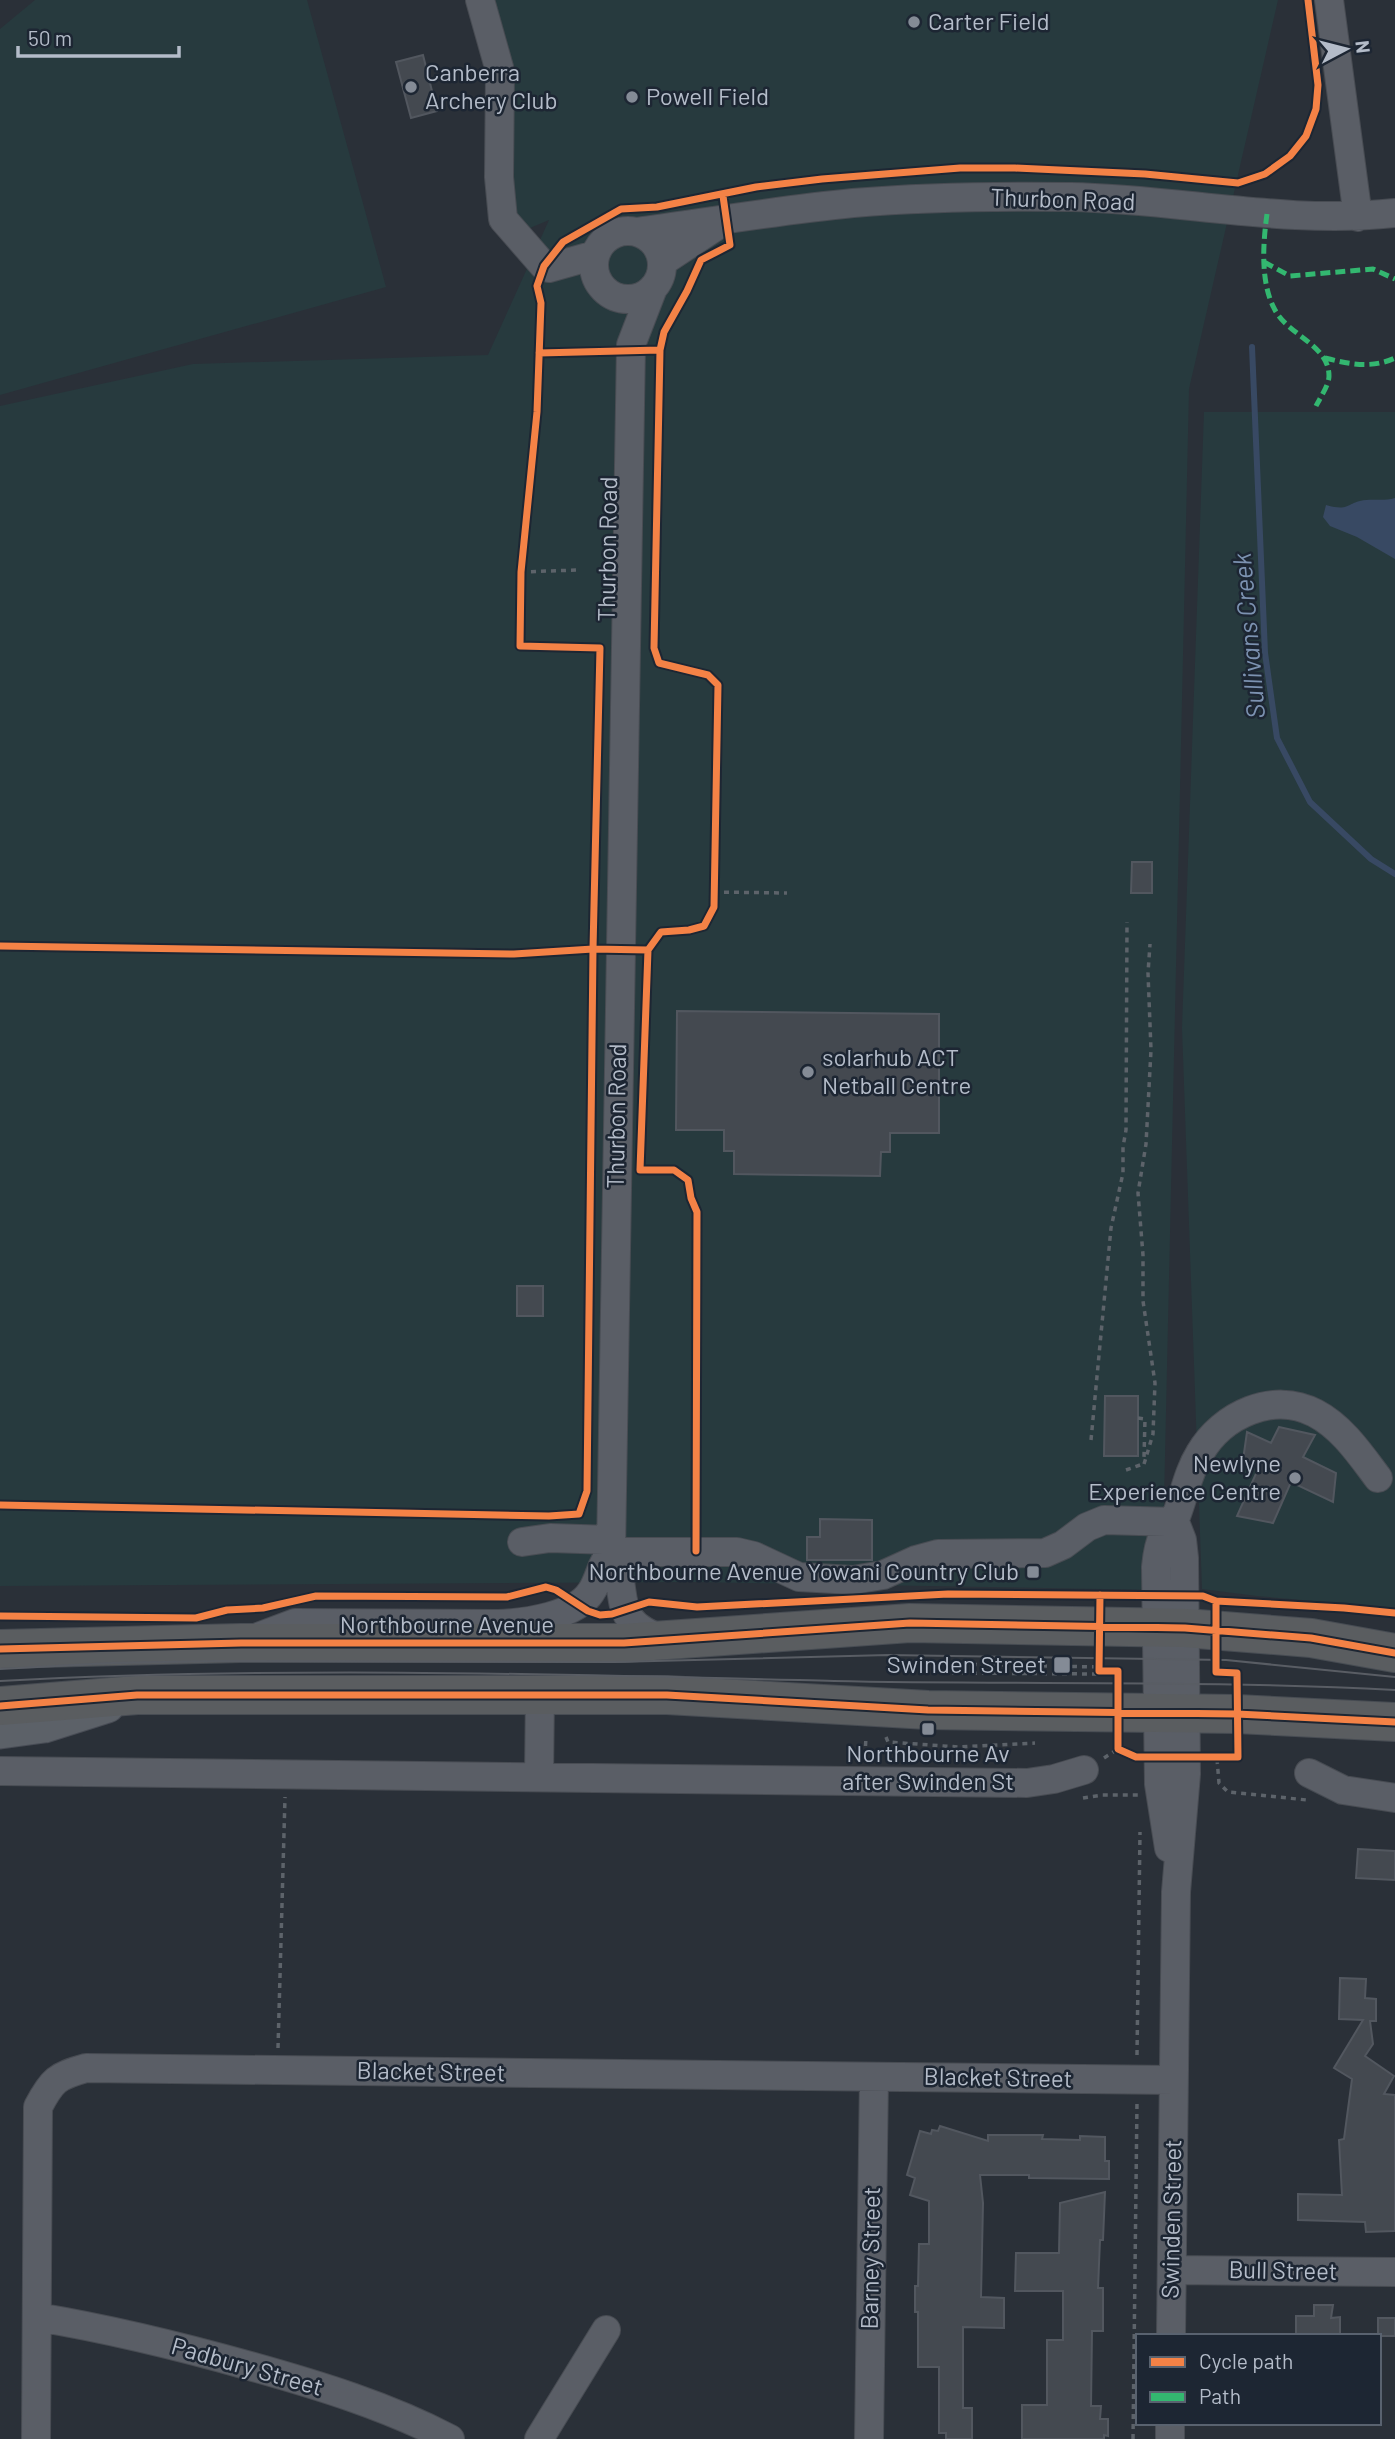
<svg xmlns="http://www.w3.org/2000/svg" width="1395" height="2439" font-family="Barlow,sans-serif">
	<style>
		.green { fill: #273a3e }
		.water { fill: #384963 }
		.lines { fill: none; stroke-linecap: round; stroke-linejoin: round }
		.stream { stroke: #384963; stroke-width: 6 }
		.building { fill: #444950; stroke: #52575f; stroke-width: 2 }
		.minor-casing { stroke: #484c53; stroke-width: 30 }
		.major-casing { stroke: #484c55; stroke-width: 37 }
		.highway-casing { stroke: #474c53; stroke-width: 40 }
		.path { stroke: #5d636a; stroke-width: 3.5; stroke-dasharray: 5 5; stroke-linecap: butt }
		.minor { stroke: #5a5e66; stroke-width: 28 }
		.major { stroke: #5c6168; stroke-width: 35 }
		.highway { stroke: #5a5d60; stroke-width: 38 }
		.tram { stroke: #595d64; stroke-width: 2 }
		.quiet { stroke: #33b770; stroke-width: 5; stroke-dasharray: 10 5; stroke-linecap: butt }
		.cycleway-casing { stroke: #1d2633; stroke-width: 11 }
		.cycleway { stroke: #f48246; stroke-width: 7 }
		.poi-dot { fill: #848b96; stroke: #1d2633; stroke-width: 2.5 }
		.labels { text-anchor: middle; stroke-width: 5; stroke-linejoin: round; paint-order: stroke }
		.poi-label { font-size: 24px; fill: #b4bcc9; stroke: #1d2633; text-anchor: start }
		.street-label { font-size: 24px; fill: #b4bcc9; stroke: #1d2633 }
		.water-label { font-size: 26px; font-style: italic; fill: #7c92b1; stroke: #1d2633 }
	</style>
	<rect width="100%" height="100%" fill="#2a3038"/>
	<path class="green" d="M 35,0 L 307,0 L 386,287 L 0,395 L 0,29 Z
		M 491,0 L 1278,0 L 1189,389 L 1162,1590 L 695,1582 L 0,1586 L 0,406 L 193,364 L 488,355 L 549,220 L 530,228 L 515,222 Z
		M 1204,412 L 1395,412 L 1395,1608 L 1257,1596 L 1202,1589 L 1182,1028 Z"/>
	<path class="water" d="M 1395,498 L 1395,559 L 1357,537 L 1330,526 L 1323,517 L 1326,505 C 1351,512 1346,502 1366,500 C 1376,499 1385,501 1395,498 Z"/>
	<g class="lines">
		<path class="stream" d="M 1252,347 L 1265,653 L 1277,738 L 1310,802 L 1371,859 L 1395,874"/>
	</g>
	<path class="building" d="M 423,55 L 437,111 L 411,118 L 396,62 Z
		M 1132,862 L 1152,862 L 1152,893 L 1131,893 Z
		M 677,1011 L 939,1014 L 939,1133 L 890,1133 L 890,1152 L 881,1152 L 880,1176 L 734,1174 L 734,1151 L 724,1151 L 724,1130 L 676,1130 Z
		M 517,1286 L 543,1286 L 543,1316 L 517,1316 Z
		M 1105,1396 L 1138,1396 L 1138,1456 L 1104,1456 Z
		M 1279,1427 L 1315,1435 L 1303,1457 L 1336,1473 L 1333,1502 L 1291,1482 L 1273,1523 L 1237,1516 L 1259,1467 L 1243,1460 L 1247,1432 L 1271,1443 Z
		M 820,1519 L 872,1520 L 872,1560 L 807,1560 L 807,1537 L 820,1537 Z
		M 1358,1849 L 1395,1851 L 1395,1880 L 1356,1878 Z
		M 1340,1978 L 1366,1979 L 1365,1998 L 1376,1999 L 1376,2021 L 1370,2021 L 1373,2044 L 1365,2056 L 1394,2076 L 1384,2094 L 1395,2095 L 1395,2231 L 1366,2232 L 1365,2222 L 1298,2220 L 1298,2194 L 1342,2195 L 1339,2140 L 1344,2139 L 1352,2079 L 1334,2068 L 1363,2020 L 1339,2019 Z
		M 940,2126 L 988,2141 L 988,2135 L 1043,2135 L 1042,2139 L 1080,2140 L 1080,2136 L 1105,2137 L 1105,2161 L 1109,2161 L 1109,2179 L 1029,2178 L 1029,2175 L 980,2175 L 983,2203 L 981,2297 L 1004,2298 L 1004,2328 L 963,2327 L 963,2408 L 972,2408 L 972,2439 L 946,2439 L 946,2433 L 939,2433 L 939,2367 L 918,2367 L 918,2312 L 915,2312 L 915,2286 L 918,2286 L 919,2244 L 929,2244 L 929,2201 L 910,2195 L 915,2178 L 907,2175 L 920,2131 L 931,2134 L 932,2130 L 938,2131 Z
		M 1105,2192 L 1103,2240 L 1100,2240 L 1098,2288 L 1103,2288 L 1103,2331 L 1092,2331 L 1091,2406 L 1101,2406 L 1100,2419 L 1108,2419 L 1108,2436 L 1104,2435 L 1104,2439 L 1022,2439 L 1022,2405 L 1047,2405 L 1047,2340 L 1063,2340 L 1063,2291 L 1015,2291 L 1016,2253 L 1059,2253 L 1060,2203 Z
		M 1314,2305 L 1333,2305 L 1331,2318 L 1340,2317 L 1340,2336 L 1296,2336 L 1296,2316 L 1314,2316 Z
		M 1378,2318 L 1395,2318 L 1395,2336 L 1378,2336 Z"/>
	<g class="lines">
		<g class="minor-casing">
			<path id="minor" d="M 480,0 L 500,71 L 499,177 L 503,219 L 544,266 L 549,268 L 595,255
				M 1329,0 L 1358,217
				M594 265a34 34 0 1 1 68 0a34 34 0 1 1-68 0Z
				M 637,232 C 709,222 781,210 853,203 C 925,197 999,196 1071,197 C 1179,199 1287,225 1395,213
				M 662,262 L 721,223
				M 653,288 L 631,345 L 611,1552 C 632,1595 606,1619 664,1640
				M 522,1542 L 550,1538 L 611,1540
				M 611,1552 L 737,1552 L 754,1556 L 799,1577 L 853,1580 L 883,1575 L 916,1560 L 938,1554 L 1045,1553 L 1063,1545 L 1087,1527 L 1104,1520 L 1175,1522
				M 258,1637 L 295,1623 L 498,1624 C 525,1623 576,1616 591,1592 C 600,1579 600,1565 611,1552
				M 0,1771 L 1027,1783 L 1054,1779 L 1084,1770
				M 1309,1773 L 1343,1790 L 1395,1798
				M 539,1777 L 540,1694
				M 1169,1848 L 1159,1784 L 1156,1567 C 1157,1557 1158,1546 1163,1536 C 1167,1530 1173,1525 1175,1519 C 1184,1497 1187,1474 1200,1453 C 1222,1415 1273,1391 1315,1413 C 1342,1427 1360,1454 1378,1478
				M 1172,2270 L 1395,2272
				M 37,2317 C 109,2329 179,2346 250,2366 C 318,2385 387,2406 450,2439
				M 1171,2336 L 1176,1892 L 1186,1774 L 1184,1558 L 1182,1540 L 1175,1522
				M 36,2439 L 38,2107 C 52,2080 57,2076 86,2068 L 1173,2080
				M 539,2439 L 606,2330
				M 869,2439 L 874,2077
				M 1170,2439 L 1170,2423"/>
		</g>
		<g class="major-casing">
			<path id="major" d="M 0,1731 L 44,1725 L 107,1705"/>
		</g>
		<g class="highway-casing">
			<path id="highway" d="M 0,1649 L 241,1643 L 624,1643 L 910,1623 L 1185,1628 L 1311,1638 L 1395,1653
				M 0,1706 L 137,1695 L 667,1695 L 928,1710 L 1237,1714 L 1395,1722"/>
		</g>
		<path class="path" d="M 521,572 L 577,570
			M 714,892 L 787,893
			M 1138,1418 L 1145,1419 L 1144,1457
			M 1091,1440 L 1111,1228 L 1123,1173 L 1123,1147 L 1126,1130 L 1127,922
			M 1144,1464 L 1153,1434 L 1155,1383 L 1143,1301 L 1143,1255 L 1138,1193 L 1146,1144 L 1151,1050 L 1148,973 L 1150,944
			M 1126,1470 L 1143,1464
			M 952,1664 L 1099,1667
			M 952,1673 L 1099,1674 L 1099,1671
			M 886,1737 L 888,1742 L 958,1747 L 1035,1743
			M 865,1756 L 866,1736
			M 1104,1758 L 1118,1749
			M 1217,1759 L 1219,1783 L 1228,1792 L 1307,1800
			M 1083,1798 L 1102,1795 L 1138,1795
			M 278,2048 L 285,1797
			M 1137,2055 L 1140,1832
			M 1133,2439 L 1137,2102"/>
		<use href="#minor" class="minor"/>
		<use href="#major" class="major"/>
		<use href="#highway" class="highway"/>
		<path class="tram" d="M 0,1669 L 111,1663 L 216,1661 L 615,1662 L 888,1655 L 1226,1660 L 1395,1677
			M 0,1681 C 278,1666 556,1674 834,1681 C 1021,1685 1208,1680 1395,1690"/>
		<path class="quiet" d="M 1267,214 C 1263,243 1260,283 1275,310 C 1288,335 1329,345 1329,376 C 1329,385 1320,398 1316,406
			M 1264,262 L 1290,276 L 1373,269 L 1395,279
			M 1325,358 C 1349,364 1371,369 1395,358"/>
		<g class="cycleway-casing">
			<path id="cycleway" d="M 539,353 L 660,350
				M 0,946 L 514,954 L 593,949 L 648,950
				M 0,1505 L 549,1516 L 579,1514 L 587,1491 L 593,949 L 600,648 L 520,646 L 521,572 L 537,412 L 541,303 L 537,286 L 544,266 L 563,242 L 621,209 L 657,207 L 756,187 L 822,179 L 960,168 L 1015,168 L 1145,174 L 1238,183 L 1265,174 L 1290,156 L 1306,136 L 1316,109 L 1318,85 L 1308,0
				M 696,1551 L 697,1212 L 691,1198 L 688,1180 L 674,1170 L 640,1170 L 648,950 L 661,932 L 689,930 L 704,926 L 714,907 L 718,685 L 708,675 L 659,663 L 654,648 L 660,350 L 664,332 L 687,291 L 701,260 L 730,245 L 723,196
				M 1100,1595 L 1099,1671 L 1118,1671 L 1118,1749 L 1136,1757 L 1238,1757 L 1237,1673 L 1216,1672 L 1216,1601
				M 0,1616 L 196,1618 L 227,1610 L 263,1608 L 316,1596 L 507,1597 L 546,1587 L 556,1590 L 588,1611 L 600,1615 L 612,1614 L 649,1602 L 697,1607 L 948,1594 L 1203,1596 L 1216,1601 L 1344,1608 L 1395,1613
				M 0,1649 L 241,1643 L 624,1643 L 910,1623 L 1185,1628 L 1311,1638 L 1395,1653
				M 0,1706 L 137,1695 L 667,1695 L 928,1710 L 1237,1714 L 1395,1722"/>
		</g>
		<use href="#cycleway" class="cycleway"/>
	</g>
	<g class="poi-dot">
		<circle cx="914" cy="22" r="7"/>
		<circle cx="411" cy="87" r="7"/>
		<circle cx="632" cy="97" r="7"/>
		<circle cx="808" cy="1072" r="7"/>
		<circle cx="1295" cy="1478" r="7"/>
		<rect x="1026" y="1565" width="14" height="14" rx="3.5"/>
		<rect x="1053" y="1656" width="18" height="18" rx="3.5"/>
		<rect x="921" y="1722" width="14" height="14" rx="3.5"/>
	</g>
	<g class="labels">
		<g class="poi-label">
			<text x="928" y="30">Carter Field</text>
			<text x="425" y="81">Canberra<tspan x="425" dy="28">Archery Club</tspan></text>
			<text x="646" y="105">Powell Field</text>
			<text x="822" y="1066">solarhub ACT<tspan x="822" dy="28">Netball Centre</tspan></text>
			<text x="1281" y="1472" text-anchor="end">Newlyne<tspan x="1281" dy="28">Experience Centre</tspan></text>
			<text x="1019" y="1580" text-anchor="end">Northbourne Avenue Yowani Country Club</text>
			<text x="1046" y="1673" text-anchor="end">Swinden Street</text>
			<text x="928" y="1762" text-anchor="middle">Northbourne Av<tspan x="928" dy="28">after Swinden St</tspan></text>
		</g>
		<g class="street-label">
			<text transform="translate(1063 200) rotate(2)" y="8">Thurbon Road</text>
			<text transform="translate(608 549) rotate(-89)" y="8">Thurbon Road</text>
			<text transform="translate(617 1116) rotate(-89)" y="8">Thurbon Road</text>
			<text x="447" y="1633">Northbourne Avenue</text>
			<text transform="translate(431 2072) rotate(1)" y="8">Blacket Street</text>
			<text transform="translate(998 2078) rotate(1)" y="8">Blacket Street</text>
			<text transform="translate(1172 2219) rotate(-89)" y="8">Swinden Street</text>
			<text transform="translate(871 2258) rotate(-89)" y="8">Barney Street</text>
			<text transform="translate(1283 2271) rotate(1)" y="8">Bull Street</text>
			<text transform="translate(247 2367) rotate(16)" y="8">Padbury Street</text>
		</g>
		<g class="water-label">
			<text transform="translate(1249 636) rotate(-95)" y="9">Sullivans Creek</text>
		</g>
	</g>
	<rect x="1136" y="2334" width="245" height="91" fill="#1d2633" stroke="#59626f" stroke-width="2"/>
	<rect x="1150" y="2357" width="35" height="10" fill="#f48246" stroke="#59626f" stroke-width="2"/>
	<text x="1199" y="2369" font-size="21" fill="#b4bcc9">Cycle path</text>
	<rect x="1150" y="2392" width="35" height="10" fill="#33b770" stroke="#59626f" stroke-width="2"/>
	<text x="1199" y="2404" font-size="21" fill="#b4bcc9">Path</text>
	<g transform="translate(1346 49) rotate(83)" stroke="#1d2633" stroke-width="5" paint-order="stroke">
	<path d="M0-5L12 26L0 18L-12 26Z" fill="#b4bcc9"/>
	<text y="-10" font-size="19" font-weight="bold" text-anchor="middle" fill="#b4bcc9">N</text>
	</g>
	<path d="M18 46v10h161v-10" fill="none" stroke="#b4bcc9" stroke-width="3.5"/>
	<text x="28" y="46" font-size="21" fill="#b4bcc9" stroke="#1d2633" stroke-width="5" paint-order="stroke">50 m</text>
</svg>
